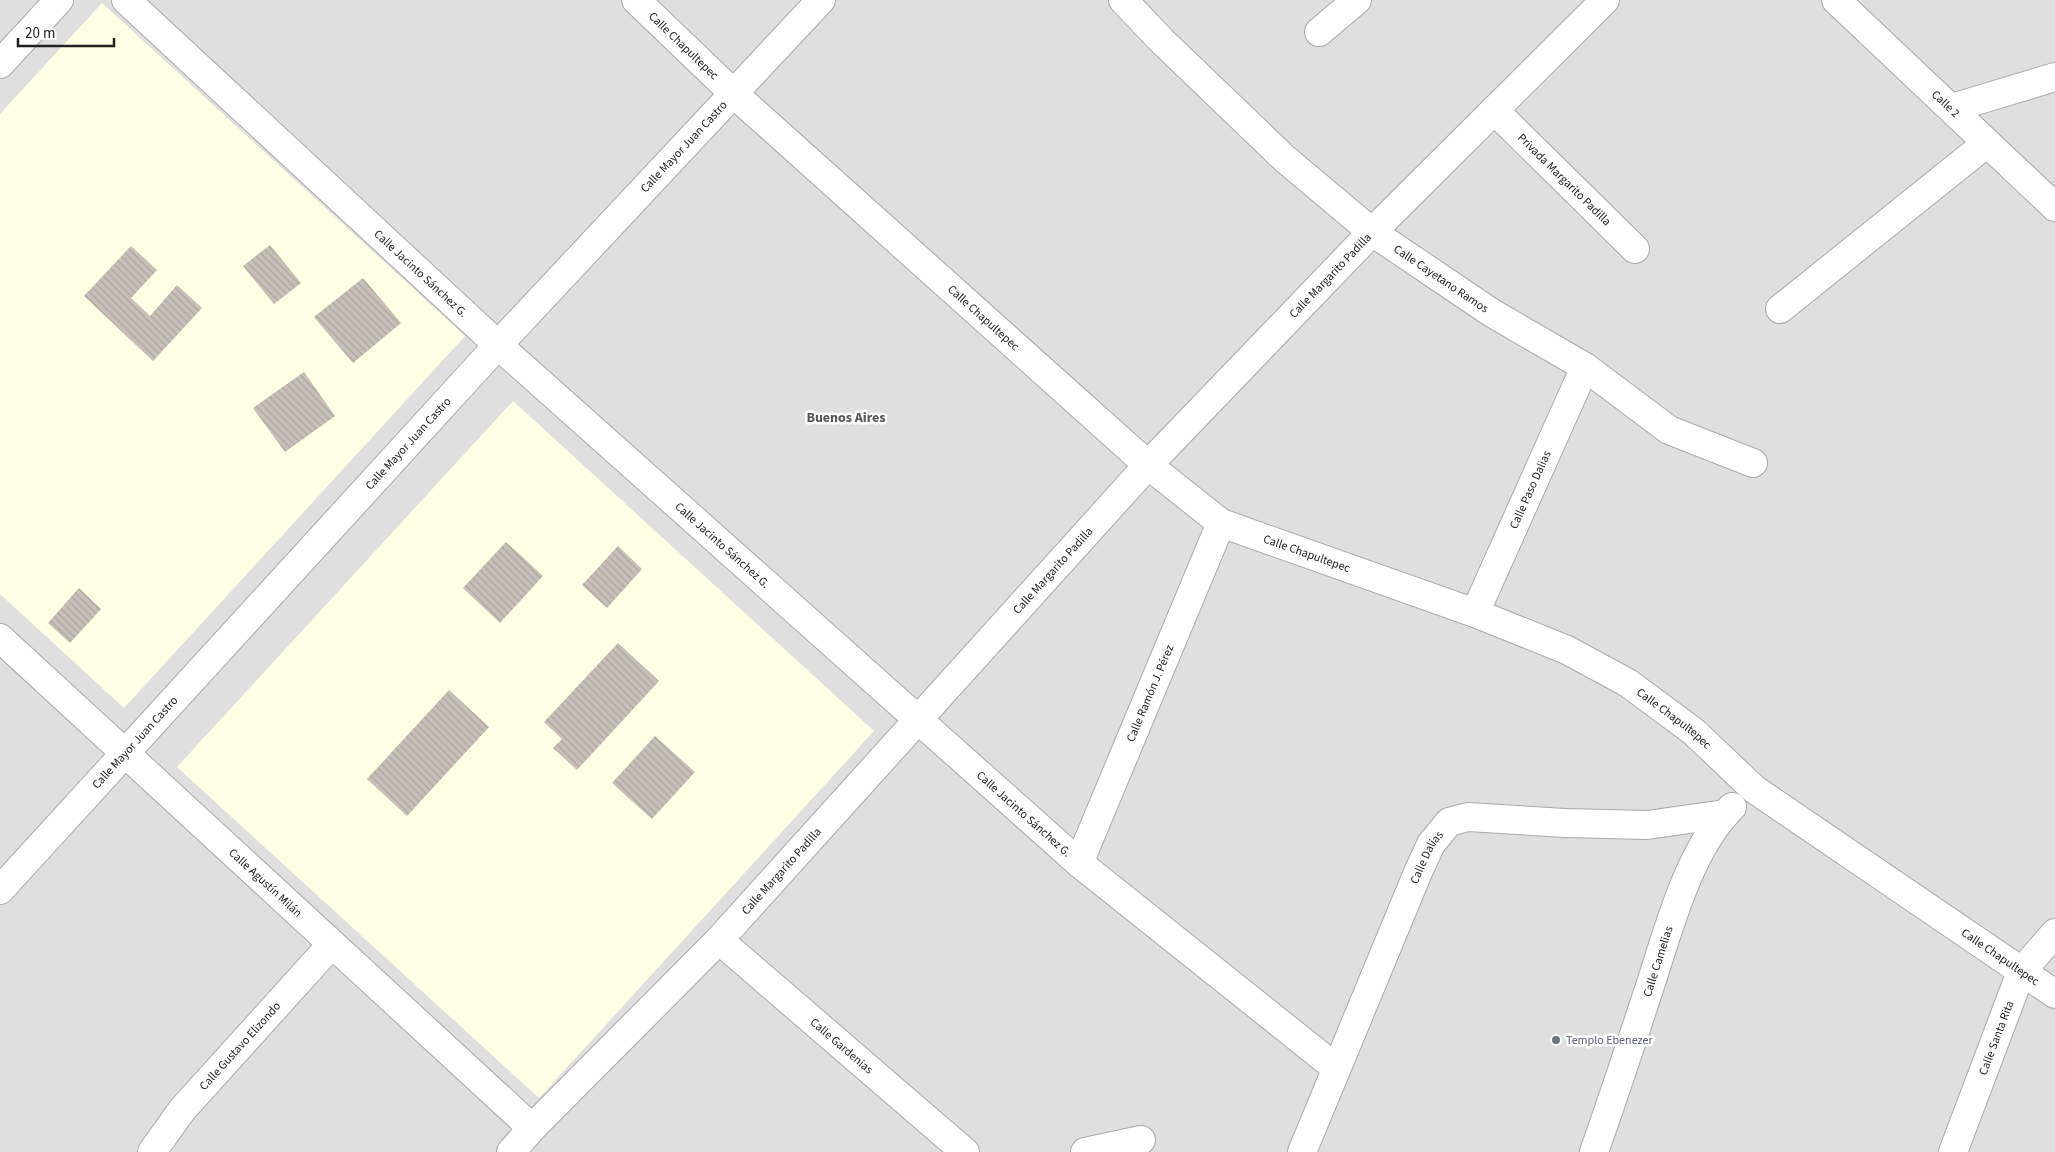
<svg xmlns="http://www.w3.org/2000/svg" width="2055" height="1152" font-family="'Source Sans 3',sans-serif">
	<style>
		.residential { fill: #e0dfdf }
		.education { fill: #ffffe5 }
		.building { fill: url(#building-back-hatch) }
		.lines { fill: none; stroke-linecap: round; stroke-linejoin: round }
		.minor-casing { stroke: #a9a9a9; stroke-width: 30 }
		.minor { stroke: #fff; stroke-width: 28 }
		.worship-dot { fill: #6b7280; stroke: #fff; stroke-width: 2 }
		.labels { text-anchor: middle; stroke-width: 5; stroke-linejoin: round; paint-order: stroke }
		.street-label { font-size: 12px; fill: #222; stroke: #fff }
		.worship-label { font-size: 12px; fill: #5b616d; stroke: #fff; text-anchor: start }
		.neighbourhood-label { font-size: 14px; font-weight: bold; fill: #555; stroke: #fff }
	</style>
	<defs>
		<pattern id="building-back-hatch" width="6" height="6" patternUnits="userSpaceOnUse" patternTransform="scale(1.25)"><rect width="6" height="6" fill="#c7bfb8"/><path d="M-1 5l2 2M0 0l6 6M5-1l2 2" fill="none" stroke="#aba49e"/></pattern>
	</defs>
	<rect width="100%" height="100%" fill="#f2efe9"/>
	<path class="residential" d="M 0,0 L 2055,0 L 2055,1152 L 0,1152 Z"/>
	<path class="education" d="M 102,3 L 465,336 L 124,708 L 0,594 L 0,114 Z
		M 513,401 L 874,731 L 539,1098 L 177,767 Z"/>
	<path class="building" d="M 270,245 L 301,283 L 274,304 L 243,266 Z
		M 131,246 L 157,270 L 131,298 L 150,316 L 177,285 L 202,308 L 153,361 L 84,296 Z
		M 363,278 L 401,323 L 353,363 L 314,317 Z
		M 304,372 L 335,416 L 285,452 L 253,408 Z
		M 506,542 L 543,576 L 500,623 L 463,588 Z
		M 618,546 L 642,569 L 607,608 L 582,585 Z
		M 79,588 L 101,609 L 70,643 L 48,623 Z
		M 618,643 L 659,681 L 577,770 L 553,748 L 562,739 L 544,722 Z
		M 449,690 L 489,727 L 407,816 L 367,779 Z
		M 655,736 L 695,772 L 652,819 L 612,783 Z"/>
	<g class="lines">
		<g class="minor-casing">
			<g id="minor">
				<path id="s1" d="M 126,0 L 498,345 L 1079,863 L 1336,1068"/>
				<path id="s2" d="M 636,0 L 733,93 L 1148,465 L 1221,523 L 1475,613 L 1567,650 L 1628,683 L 1694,732 L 1754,789 L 2055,994"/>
				<path id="s3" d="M 1123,0 L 1161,40 L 1285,159 L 1372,232 L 1492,313 L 1585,367 L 1669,430 L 1753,463"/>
				<path id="s4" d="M 1836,0 L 2055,207"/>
				<path d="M 1319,32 L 1357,0"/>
				<path d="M 0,64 L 59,0"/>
				<path d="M 1952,108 L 2055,77"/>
				<path id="s5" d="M 1494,110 L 1635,249"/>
				<path d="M 1780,309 L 1987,143"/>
				<path id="s6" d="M 1475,613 L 1585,367"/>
				<path id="s7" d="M 0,638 L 532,1128"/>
				<path id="s8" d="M 1079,863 L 1221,523"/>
				<path id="s9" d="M 0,890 L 498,345 L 821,0"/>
				<path id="s10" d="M 719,940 L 965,1152"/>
				<path id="s11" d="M 152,1152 L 182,1110 L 332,944"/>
				<path id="s12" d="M 511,1152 L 532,1128 L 719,940 L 1148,465 L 1372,232 L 1605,0"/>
				<path d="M 1085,1152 L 1141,1140"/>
				<path id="s13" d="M 1302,1152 L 1419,870 L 1431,844 L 1449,822 L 1468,817 L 1565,823 L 1647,825 L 1725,814"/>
				<path id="s14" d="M 1594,1152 C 1613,1098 1631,1044 1649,989 C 1668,932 1688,850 1732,807"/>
				<path id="s15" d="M 1953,1152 L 2021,972 L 2055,933"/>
			</g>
		</g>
		<use href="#minor" class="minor"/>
	</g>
	<circle class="worship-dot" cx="1556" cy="1040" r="5"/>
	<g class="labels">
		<g class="street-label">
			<text dy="4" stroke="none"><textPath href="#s2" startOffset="66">Calle Chapultepec</textPath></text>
			<text dy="4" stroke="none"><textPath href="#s4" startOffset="151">Calle 2</textPath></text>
			<text dy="4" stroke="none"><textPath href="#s9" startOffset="1010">Calle Mayor Juan Castro</textPath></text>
			<text dy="4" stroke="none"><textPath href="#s5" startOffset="99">Privada Margarito Padilla</textPath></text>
			<text dy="4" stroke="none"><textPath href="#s1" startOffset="402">Calle Jacinto Sánchez G.</textPath></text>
			<text dy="4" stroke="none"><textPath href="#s12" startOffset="1200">Calle Margarito Padilla</textPath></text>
			<text dy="4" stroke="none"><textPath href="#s3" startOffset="424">Calle Cayetano Ramos</textPath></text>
			<text dy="4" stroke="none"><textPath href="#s2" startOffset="471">Calle Chapultepec</textPath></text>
			<text dy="4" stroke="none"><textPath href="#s9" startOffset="605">Calle Mayor Juan Castro</textPath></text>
			<text dy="4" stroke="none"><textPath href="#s6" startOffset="135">Calle Paso Dalias</textPath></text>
			<text dy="4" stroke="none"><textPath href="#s1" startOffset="808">Calle Jacinto Sánchez G.</textPath></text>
			<text dy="4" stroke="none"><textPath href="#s2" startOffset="876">Calle Chapultepec</textPath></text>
			<text dy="4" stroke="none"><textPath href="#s12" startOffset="795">Calle Margarito Padilla</textPath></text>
			<text dy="4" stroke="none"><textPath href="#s8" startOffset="184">Calle Ramón J. Pérez</textPath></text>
			<text dy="4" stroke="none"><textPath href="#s2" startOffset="1281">Calle Chapultepec</textPath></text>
			<text dy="4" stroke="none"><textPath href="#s9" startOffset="200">Calle Mayor Juan Castro</textPath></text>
			<text dy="4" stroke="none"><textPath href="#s1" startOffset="1212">Calle Jacinto Sánchez G.</textPath></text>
			<text dy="4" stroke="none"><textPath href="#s13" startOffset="320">Calle Dalias</textPath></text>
			<text dy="4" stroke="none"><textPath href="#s12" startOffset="390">Calle Margarito Padilla</textPath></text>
			<text dy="4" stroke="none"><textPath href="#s7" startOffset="361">Calle Agustín Milán</textPath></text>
			<text dy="4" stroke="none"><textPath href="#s2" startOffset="1686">Calle Chapultepec</textPath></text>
			<text dy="4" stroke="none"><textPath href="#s14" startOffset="201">Calle Camelias</textPath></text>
			<text dy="4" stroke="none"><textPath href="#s15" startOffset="122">Calle Santa Rita</textPath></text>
			<text dy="4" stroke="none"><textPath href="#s11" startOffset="138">Calle Gustavo Elizondo</textPath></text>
			<text dy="4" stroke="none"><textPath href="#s10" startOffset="162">Calle Gardenias</textPath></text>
		</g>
		<g class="worship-label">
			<text x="1566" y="1044">Templo Ebenezer</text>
		</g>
		<g class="neighbourhood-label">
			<text x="846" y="422">Buenos Aires</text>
		</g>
	</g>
	<path d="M18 38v8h96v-8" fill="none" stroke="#222222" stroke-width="2.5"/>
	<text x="25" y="38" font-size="15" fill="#222222" stroke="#ffffff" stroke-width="4" paint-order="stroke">20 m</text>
</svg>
